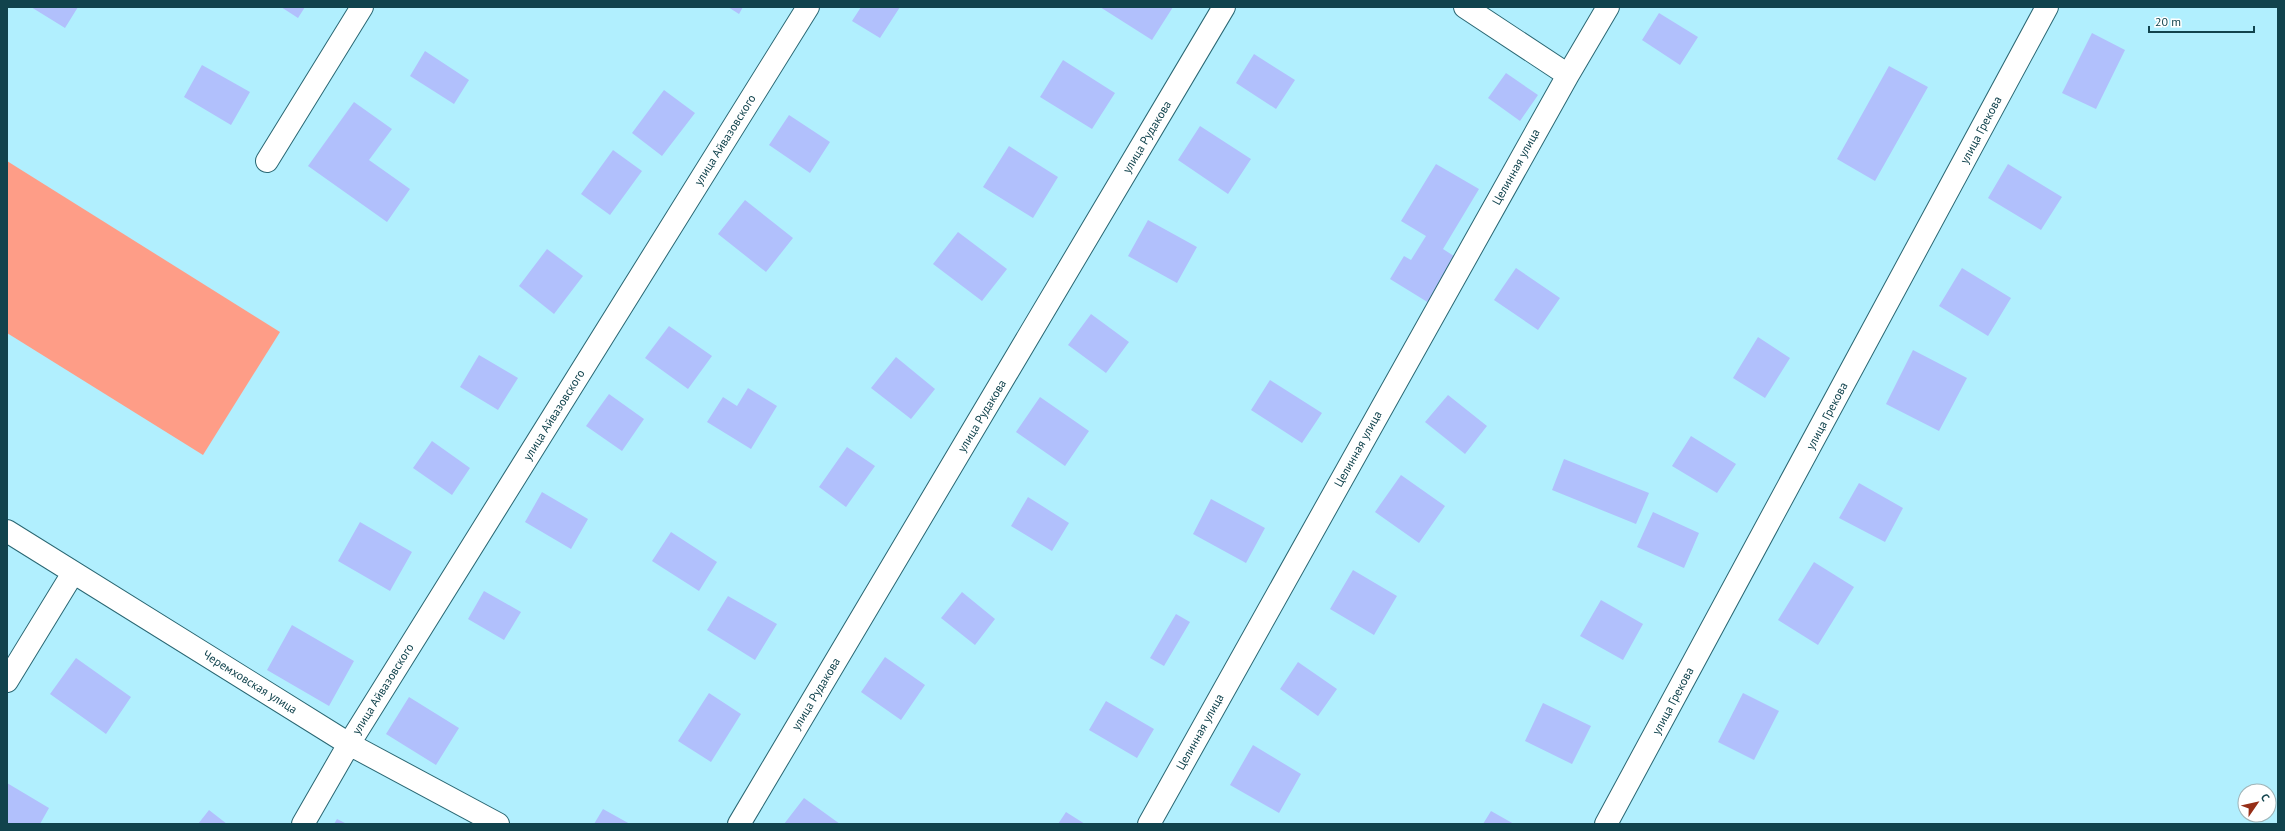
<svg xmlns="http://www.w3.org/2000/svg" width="2285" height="831" font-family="'PT Sans',sans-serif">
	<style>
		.green { fill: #fe9d87 }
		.building { fill: #b1c0fc }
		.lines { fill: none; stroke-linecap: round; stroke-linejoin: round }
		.street-casing { stroke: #2a6773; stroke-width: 24 }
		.street { stroke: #fff; stroke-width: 22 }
		.labels { text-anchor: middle; stroke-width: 3; stroke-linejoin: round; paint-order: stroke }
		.street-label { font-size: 12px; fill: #11434d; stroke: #fff }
	</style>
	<rect width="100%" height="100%" fill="#b1effe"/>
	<path class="green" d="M 7,161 L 280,332 L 203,455 L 7,333 Z"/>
	<path class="building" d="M 31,7 L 78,7 L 65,28 Z
		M 281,7 L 305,7 L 298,18 Z
		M 728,7 L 743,7 L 739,14 Z
		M 861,7 L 900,7 L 880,38 L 852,21 Z
		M 1100,7 L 1173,7 L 1152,40 Z
		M 1659,13 L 1698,37 L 1680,65 L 1642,40 Z
		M 2092,33 L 2125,50 L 2096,109 L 2062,93 Z
		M 425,51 L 469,80 L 454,104 L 410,76 Z
		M 1254,54 L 1295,80 L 1276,109 L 1236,83 Z
		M 1063,60 L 1115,93 L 1092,129 L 1040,97 Z
		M 202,65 L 250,92 L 231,125 L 184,97 Z
		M 1889,66 L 1928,87 L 1875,181 L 1837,159 Z
		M 1506,73 L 1538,95 L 1520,121 L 1488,98 Z
		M 664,90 L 695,113 L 662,156 L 632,133 Z
		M 354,102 L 392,129 L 369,160 L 410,189 L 387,222 L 308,166 Z
		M 789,115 L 830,142 L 810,173 L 769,145 Z
		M 1200,126 L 1251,159 L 1228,194 L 1178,160 Z
		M 1009,146 L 1058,177 L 1033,218 L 983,187 Z
		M 613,150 L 642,171 L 610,215 L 581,194 Z
		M 1436,164 L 1479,189 L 1443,249 L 1457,258 L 1429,303 L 1390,279 L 1404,256 L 1411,260 L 1426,236 L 1401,221 Z
		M 2008,164 L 2062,197 L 2041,230 L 1988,198 Z
		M 745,200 L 793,238 L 766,272 L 718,234 Z
		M 1148,220 L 1197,247 L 1177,283 L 1128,256 Z
		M 958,232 L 1007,269 L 982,301 L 933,264 Z
		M 547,249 L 583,276 L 554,314 L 519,286 Z
		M 1516,268 L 1560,298 L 1538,330 L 1494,300 Z
		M 1962,268 L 2011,298 L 1988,336 L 1939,306 Z
		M 1091,314 L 1129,342 L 1106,373 L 1068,345 Z
		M 669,326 L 712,356 L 688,389 L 645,358 Z
		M 1758,337 L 1790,358 L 1765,398 L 1733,378 Z
		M 1913,350 L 1967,378 L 1939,431 L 1886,404 Z
		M 479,355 L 518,378 L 498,410 L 460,387 Z
		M 896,357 L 935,389 L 911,419 L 871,388 Z
		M 1270,380 L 1322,413 L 1302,443 L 1251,410 Z
		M 748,388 L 777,406 L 751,449 L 707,422 L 723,397 L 737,406 Z
		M 609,394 L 644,419 L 622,451 L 586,426 Z
		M 1448,395 L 1487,426 L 1465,454 L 1425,422 Z
		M 1040,397 L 1089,431 L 1065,466 L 1016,432 Z
		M 1691,436 L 1736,464 L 1717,493 L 1672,466 Z
		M 432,441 L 470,468 L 452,495 L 413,468 Z
		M 847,447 L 875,466 L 846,507 L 819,487 Z
		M 1564,459 L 1649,493 L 1636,524 L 1552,490 Z
		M 1401,475 L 1445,506 L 1419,543 L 1375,512 Z
		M 1859,483 L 1903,508 L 1885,542 L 1839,518 Z
		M 542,492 L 588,519 L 571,549 L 525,522 Z
		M 1028,497 L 1069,523 L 1052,551 L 1011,526 Z
		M 1211,499 L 1265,528 L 1246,563 L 1193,534 Z
		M 1653,512 L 1699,533 L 1684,568 L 1637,547 Z
		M 360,522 L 412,552 L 390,591 L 338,561 Z
		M 671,532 L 717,562 L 699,591 L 652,561 Z
		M 1814,562 L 1854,587 L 1818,645 L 1778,620 Z
		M 1353,570 L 1397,596 L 1374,635 L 1330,609 Z
		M 484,591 L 521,612 L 504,640 L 468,619 Z
		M 962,592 L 995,619 L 975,645 L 941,618 Z
		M 728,596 L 777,624 L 755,660 L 707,630 Z
		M 1601,600 L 1643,624 L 1623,660 L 1580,636 Z
		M 1176,614 L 1190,622 L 1164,666 L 1150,658 Z
		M 292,625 L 354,661 L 329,706 L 267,670 Z
		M 885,657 L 925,685 L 901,720 L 861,692 Z
		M 76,658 L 131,697 L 106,734 L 50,694 Z
		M 1298,662 L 1337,689 L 1318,716 L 1280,689 Z
		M 709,693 L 741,714 L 711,762 L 678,741 Z
		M 1743,693 L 1779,711 L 1754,760 L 1718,742 Z
		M 409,697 L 459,728 L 436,765 L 386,734 Z
		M 1106,701 L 1154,729 L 1137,758 L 1089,730 Z
		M 1543,703 L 1591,726 L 1572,764 L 1525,741 Z
		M 1253,745 L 1301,774 L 1279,813 L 1230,785 Z
		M 7,783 L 49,808 L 40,824 L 7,824 Z
		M 804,798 L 840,824 L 784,824 Z
		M 603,809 L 630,824 L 594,824 Z
		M 209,810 L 227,824 L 198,824 Z
		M 1491,811 L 1514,824 L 1483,824 Z
		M 1066,812 L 1085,824 L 1058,824 Z
		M 337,819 L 347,824 L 334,824 Z"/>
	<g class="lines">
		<g class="street-casing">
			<path id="street" d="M 1465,7 L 1568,75 L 1608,7
				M 267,161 L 362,7
				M 7,531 L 349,744 L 498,824
				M 7,681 L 73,573
				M 303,824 L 349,744 L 808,7
				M 739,824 L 1224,7
				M 1149,824 L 1568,75
				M 1606,824 L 2047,7"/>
		</g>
		<use href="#street" class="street"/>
	</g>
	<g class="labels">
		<g class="street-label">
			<text transform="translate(1981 130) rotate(-62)" y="4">улица Грекова</text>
			<text transform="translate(1147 137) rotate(-59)" y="4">улица Рудакова</text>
			<text transform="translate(725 140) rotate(-58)" y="4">улица Айвазовского</text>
			<text transform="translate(1516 167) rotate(-61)" y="4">Целинная улица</text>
			<text transform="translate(554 415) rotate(-58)" y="4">улица Айвазовского</text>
			<text transform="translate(982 416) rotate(-59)" y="4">улица Рудакова</text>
			<text transform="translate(1827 416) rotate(-62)" y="4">улица Грекова</text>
			<text transform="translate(1358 449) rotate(-61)" y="4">Целинная улица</text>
			<text transform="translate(250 682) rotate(32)" y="4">Черемховская улица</text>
			<text transform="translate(383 689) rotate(-58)" y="4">улица Айвазовского</text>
			<text transform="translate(816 694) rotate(-59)" y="4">улица Рудакова</text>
			<text transform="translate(1673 701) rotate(-62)" y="4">улица Грекова</text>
			<text transform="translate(1200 732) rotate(-61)" y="4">Целинная улица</text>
		</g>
	</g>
	<rect width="2285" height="831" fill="none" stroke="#11434d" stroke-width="16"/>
	<g transform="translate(2257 803) rotate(56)"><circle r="19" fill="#ffffff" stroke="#a0b4b8"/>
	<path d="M0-3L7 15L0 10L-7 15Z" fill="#962e17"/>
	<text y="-6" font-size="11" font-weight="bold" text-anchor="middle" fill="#11434d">С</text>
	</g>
	<path d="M2149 26v6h105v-6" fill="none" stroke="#11434d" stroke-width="2"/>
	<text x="2155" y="26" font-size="12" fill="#11434d" stroke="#ffffff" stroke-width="3" paint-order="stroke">20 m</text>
</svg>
